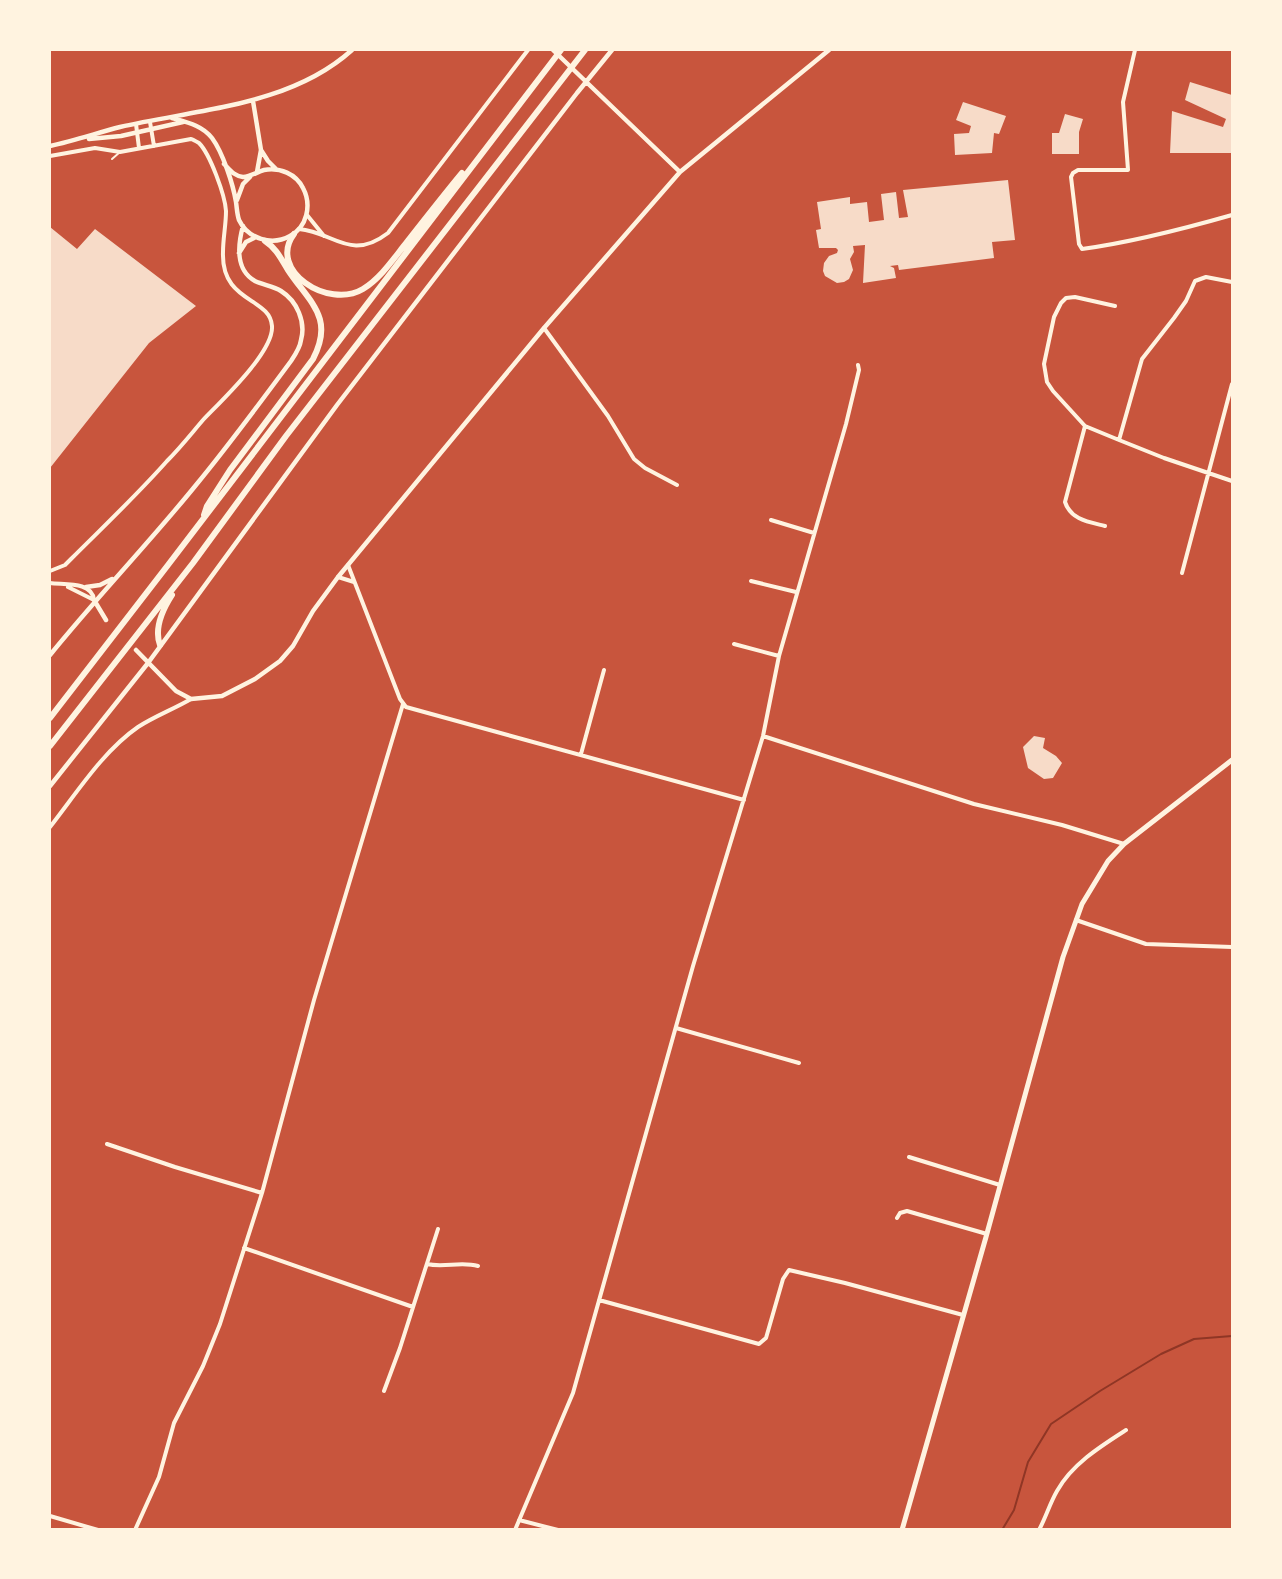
<svg xmlns="http://www.w3.org/2000/svg" width="1282" height="1579" font-family="'Roboto Condensed',sans-serif">
	<style>
		.lines { fill: none; stroke-linecap: round; stroke-linejoin: round }
		.stream { stroke: #8f3625; stroke-width: 2 }
		.building { fill: #f7dbc8 }
		.service { stroke: #fff3e0; stroke-width: 2 }
		.minor { stroke: #fff3e0; stroke-width: 4 }
		.tertiary { stroke: #fff3e0; stroke-width: 4.5 }
		.secondary { stroke: #fff3e0; stroke-width: 5 }
		.trunk { stroke: #fff3e0; stroke-width: 6 }
	</style>
	<rect width="100%" height="100%" fill="#c8553d"/>
	<g class="lines">
		<path class="stream" d="M 1002,1530 L 1014,1510 L 1028,1462 L 1051,1424 L 1100,1391 L 1161,1354 L 1194,1339 L 1232,1336"/>
	</g>
	<path class="building" d="M 1190,82 L 1232,95 L 1232,153 L 1170,153 L 1172,111 L 1223,127 L 1226,119 L 1185,100 Z
		M 963,102 L 1006,116 L 999,134 L 994,133 L 992,153 L 955,155 L 954,134 L 969,133 L 971,126 L 956,120 Z
		M 1065,114 L 1083,119 L 1079,132 L 1079,154 L 1052,154 L 1052,133 L 1059,133 Z
		M 1008,180 L 1015,240 L 992,242 L 994,258 L 899,270 L 898,265 L 890,266 L 894,268 L 896,278 L 863,283 L 865,245 L 853,246 L 854,252 L 850,259 L 853,270 L 849,279 L 844,282 L 837,283 L 825,276 L 823,271 L 824,263 L 829,256 L 837,253 L 838,250 L 836,248 L 819,248 L 816,230 L 821,229 L 817,202 L 850,197 L 850,204 L 867,202 L 869,222 L 884,220 L 881,194 L 896,192 L 899,218 L 908,217 L 903,190 Z
		M 50,227 L 77,249 L 95,229 L 196,306 L 149,343 L 50,468 Z
		M 1034,736 L 1045,738 L 1043,748 L 1056,756 L 1062,763 L 1053,778 L 1044,779 L 1028,768 L 1023,747 Z"/>
	<g class="lines">
		<path class="service" d="M 112,159 L 120,152"/>
		<path class="minor" d="M 1135,50 L 1123,102 L 1128,170 L 1078,170 L 1073,173 L 1071,177 L 1079,244 L 1082,249 C 1134,242 1183,229 1232,215
			M 150,122 L 154,146
			M 136,124 L 139,148
			M 50,156 L 95,148 L 120,152 L 191,139 C 192,139 199,143 199,143 C 210,154 225,195 226,211 C 226,225 223,238 223,252 C 221,303 270,297 272,326 C 274,352 220,402 203,420 C 191,434 180,448 167,461 C 137,495 103,527 71,559 L 65,565 L 50,571
			M 307,215 L 324,236
			M 299,229 C 334,232 350,262 388,233 L 528,50
			M 1232,282 L 1206,277 L 1195,281 L 1186,301 L 1174,318 L 1142,359 L 1119,440 L 1164,458 L 1232,481
			M 1115,306 L 1075,297 L 1066,298 L 1061,303 L 1054,317 L 1044,364 L 1047,382 L 1053,391 L 1085,426 L 1119,440
			M 544,328 L 608,416 L 634,459 L 645,468 L 677,485
			M 1085,426 L 1065,502 C 1071,520 1089,522 1105,526
			M 771,520 L 814,533
			M 348,565 L 400,699 L 406,707 L 744,800
			M 1182,573 L 1232,384
			M 338,577 L 354,582
			M 751,581 L 796,592
			M 50,583 C 64,585 92,581 94,600
			M 68,587 L 94,600
			M 734,644 L 779,656
			M 763,736 L 974,804 L 1062,825 L 1124,844
			M 581,754 L 604,670
			M 50,827 C 76,794 103,751 138,727 C 155,716 174,709 191,699
			M 1076,920 L 1146,944 L 1232,947
			M 676,1028 L 799,1063
			M 107,1144 L 175,1167 L 262,1193
			M 909,1157 L 1000,1185
			M 897,1218 L 900,1213 L 907,1211 L 987,1234
			M 244,1248 L 413,1307
			M 427,1264 C 444,1268 461,1261 478,1266
			M 599,1300 L 759,1344 L 766,1338 L 783,1279 L 789,1270 L 845,1283 L 963,1315
			M 384,1391 L 400,1348 L 438,1229
			M 50,1516 L 98,1530
			M 519,1520 L 558,1530
			M 135,1530 L 159,1477 L 174,1423 L 203,1366 L 220,1324 L 262,1193 L 314,1000 L 403,704
			M 515,1530 L 573,1393 L 693,966 L 763,736 L 779,656 L 846,424 L 859,370 L 858,365
			M 1039,1530 C 1046,1517 1050,1503 1057,1491 C 1072,1464 1101,1446 1126,1430"/>
		<path class="tertiary" d="M 553,50 L 680,172
			M 253,101 L 261,150 L 257,172
			M 172,118 C 186,122 202,125 212,138 C 223,153 233,184 236,202 C 237,209 237,214 239,220 C 248,239 272,246 290,236 C 307,227 312,205 303,188 C 296,174 280,167 264,170 C 257,172 250,177 243,177 C 234,176 230,170 224,164
			M 89,139 L 121,136 L 183,122
			M 50,146 C 73,141 97,133 120,127 C 198,109 290,106 352,50
			M 261,150 L 268,161 L 276,169
			M 237,200 L 243,184 L 250,177
			M 239,253 L 246,242 L 256,237
			M 86,587 L 100,585 L 112,579
			M 94,600 L 106,620
			M 136,650 L 176,691 L 191,699 L 222,696 L 255,679 L 280,661 L 293,646 L 313,611 L 338,577 L 544,328 L 680,172 L 829,50
			M 50,655 C 97,597 149,543 196,485 C 229,445 260,403 291,361 C 295,355 300,348 301,340 C 306,322 297,301 281,291 C 273,286 263,285 255,281 C 235,270 238,244 243,226
			M 50,786 L 148,663 L 337,405 L 577,93 L 612,50"/>
		<path class="secondary" d="M 902,1530 L 986,1237 L 1063,957 L 1082,904 L 1108,861 L 1124,844 L 1232,760"/>
		<path class="trunk" d="M 294,234 C 267,270 328,310 363,289 C 381,278 394,258 407,242 C 425,219 443,196 462,173
			M 204,515 L 207,506 L 230,470 L 313,359 C 335,317 309,302 288,270 C 281,259 277,249 265,241
			M 160,645 C 154,629 163,609 172,595
			M 50,718 L 168,565 L 561,50
			M 50,746 L 193,563 L 286,436 L 585,50"/>
	</g>
	<rect width="1282" height="1579" fill="none" stroke="#fff3e0" stroke-width="102"/>
</svg>
